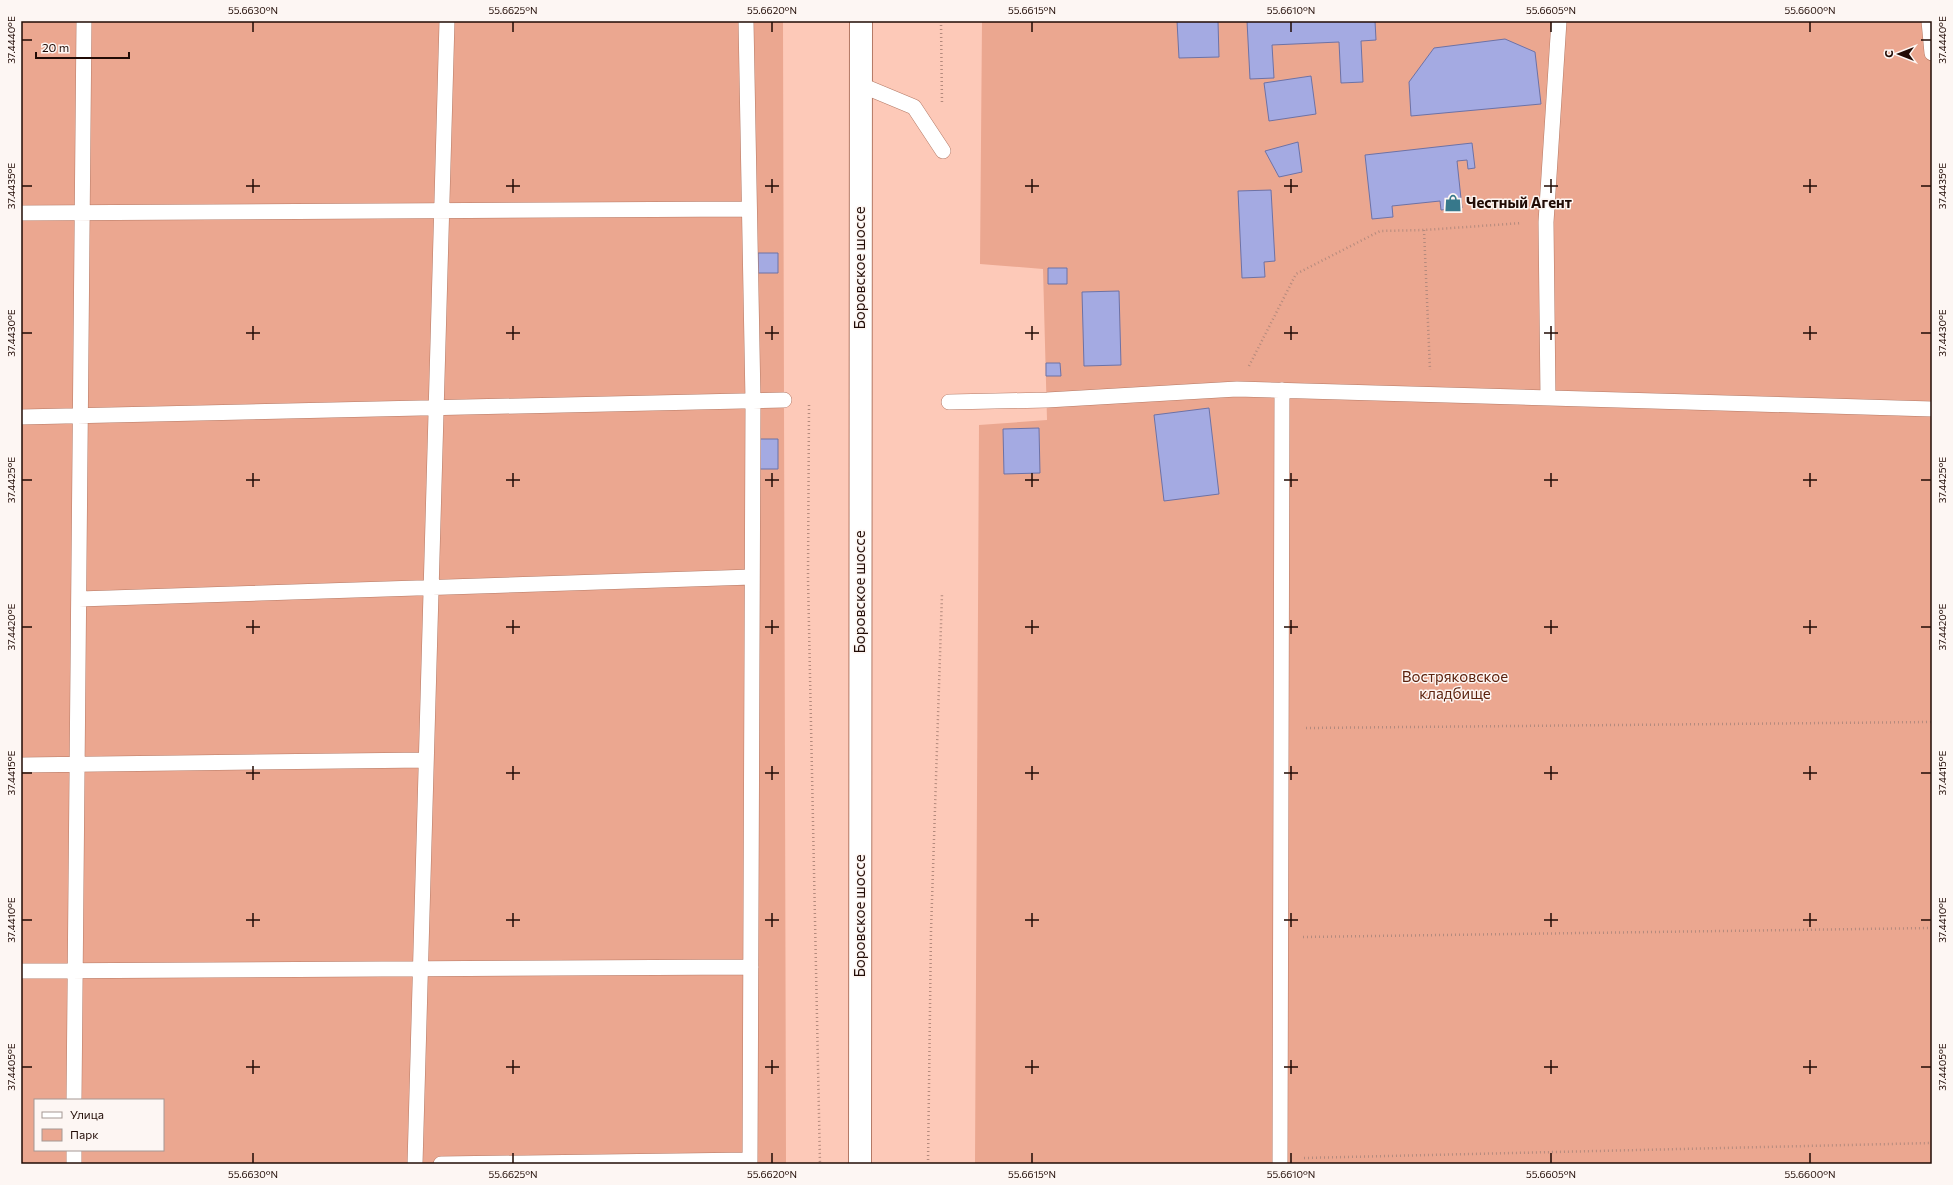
<svg xmlns="http://www.w3.org/2000/svg" width="1953" height="1185" font-family="Commissioner,sans-serif">
	<style>
		.green { fill: #eba790; fill-rule: evenodd }
		.building { fill: #a4aae2; stroke: #6d72a6 }
		.lines { fill: none; stroke-linecap: round; stroke-linejoin: round }
		.lane-casing { stroke: #b47965; stroke-width: 16 }
		.secondary-casing { stroke: #b47965; stroke-width: 24 }
		.path { stroke: #b48a7d; stroke-width: 2.5; stroke-dasharray: 1 3; stroke-linecap: butt }
		.lane { stroke: #fff; stroke-width: 15 }
		.secondary { stroke: #fff; stroke-width: 22 }
		.ticks { fill: none; stroke: #210b05; stroke-width: 1.5 }
		.labels { text-anchor: middle; stroke-width: 3; stroke-linejoin: round; paint-order: stroke }
		.poi-label { font-size: 15px; font-weight: bold; fill: #210b05; stroke: #fdf6f3; text-anchor: start }
		.street-label { font-size: 15px; fill: #210b05; stroke: #fdf6f3 }
		.park-label { font-size: 15px; fill: #5c230f; stroke: #fdf6f3 }
		.neatline { fill: none; stroke: #210b05; stroke-width: 1.5 }
		.ticks-label { font-size: 10px; text-anchor: middle; fill: #210b05 }
	</style>
	<rect width="100%" height="100%" fill="#fdc9b8"/>
	<path class="green" d="M 21,21 L 783,21 L 786,1164 L 21,1164 ZM 35,1100 L 163,1100 L 163,1150 L 35,1150 Z
		M 982,21 L 1932,21 L 1932,1164 L 975,1164 L 979,425 L 1047,420 L 1043,269 L 980,264 Z"/>
	<path class="building" d="M 1177,21 L 1218,21 L 1219,57 L 1179,58 Z
		M 1247,21 L 1375,21 L 1376,40 L 1361,41 L 1363,82 L 1341,83 L 1339,42 L 1272,45 L 1274,78 L 1250,79 Z
		M 1505,39 L 1535,52 L 1541,104 L 1411,116 L 1409,82 L 1434,48 Z
		M 1311,76 L 1316,114 L 1269,121 L 1264,83 Z
		M 1298,142 L 1302,172 L 1279,177 L 1265,151 Z
		M 1472,143 L 1475,168 L 1468,169 L 1467,160 L 1457,161 L 1462,208 L 1441,210 L 1440,201 L 1392,206 L 1393,217 L 1372,219 L 1365,155 Z
		M 1271,190 L 1275,261 L 1264,262 L 1265,277 L 1242,278 L 1238,191 Z
		M 758,253 L 778,253 L 778,273 L 758,273 Z
		M 1048,268 L 1067,268 L 1067,284 L 1048,284 Z
		M 1119,291 L 1121,365 L 1084,366 L 1082,292 Z
		M 1046,363 L 1060,363 L 1061,376 L 1046,376 Z
		M 1209,408 L 1219,494 L 1164,501 L 1154,415 Z
		M 1039,428 L 1040,473 L 1004,474 L 1003,429 Z
		M 752,439 L 778,439 L 778,469 L 752,469 Z"/>
	<g class="lines">
		<g class="lane-casing">
			<path id="lane" d="M 746,21 L 753,401 L 750,1164
				M 1929,21 L 1932,53
				M 861,85 L 914,107 L 943,151
				M 21,213 L 749,209
				M 1548,398 L 1546,222 L 1559,21
				M 949,402 L 1047,400 L 1237,389 L 1932,409
				M 21,417 L 784,400
				M 79,599 L 752,577
				M 21,765 L 426,760
				M 21,971 L 751,967
				M 74,1100 L 84,21
				M 74,1164 L 74,1150
				M 415,1164 L 447,21
				M 441,1164 L 750,1160
				M 1280,1164 L 1282,390"/>
		</g>
		<g class="secondary-casing">
			<path id="secondary" d="M 860,1164 L 861,21"/>
		</g>
		<path class="path" d="M 941,21 L 942,105
			M 1424,230 L 1430,370
			M 1249,366 L 1296,274 L 1380,231 L 1424,230 L 1522,223
			M 809,405 L 808,578 L 820,1164
			M 1306,728 L 1932,722
			M 1303,937 L 1932,928
			M 1304,1158 L 1932,1143
			M 928,1164 L 931,931 L 942,594"/>
		<use href="#lane" class="lane"/>
		<use href="#secondary" class="secondary"/>
	</g>
	<path class="ticks" d="M 253,22 L 253,32M 513,22 L 513,32M 772,22 L 772,32M 1032,22 L 1032,32M 1291,22 L 1291,32M 1551,22 L 1551,32M 1810,22 L 1810,32M 22,40 L 32,40M 1921,40 L 1931,40M 253,179 L 253,193M 513,179 L 513,193M 772,179 L 772,193M 1032,179 L 1032,193M 1291,179 L 1291,193M 1551,179 L 1551,193M 1810,179 L 1810,193M 22,186 L 32,186M 246,186 L 260,186M 506,186 L 520,186M 765,186 L 779,186M 1025,186 L 1039,186M 1284,186 L 1298,186M 1544,186 L 1558,186M 1803,186 L 1817,186M 1921,186 L 1931,186M 253,326 L 253,340M 513,326 L 513,340M 772,326 L 772,340M 1032,326 L 1032,340M 1291,326 L 1291,340M 1551,326 L 1551,340M 1810,326 L 1810,340M 22,333 L 32,333M 246,333 L 260,333M 506,333 L 520,333M 765,333 L 779,333M 1025,333 L 1039,333M 1284,333 L 1298,333M 1544,333 L 1558,333M 1803,333 L 1817,333M 1921,333 L 1931,333M 253,473 L 253,487M 513,473 L 513,487M 772,473 L 772,487M 1032,473 L 1032,487M 1291,473 L 1291,487M 1551,473 L 1551,487M 1810,473 L 1810,487M 22,480 L 32,480M 246,480 L 260,480M 506,480 L 520,480M 765,480 L 779,480M 1025,480 L 1039,480M 1284,480 L 1298,480M 1544,480 L 1558,480M 1803,480 L 1817,480M 1921,480 L 1931,480M 253,620 L 253,634M 513,620 L 513,634M 772,620 L 772,634M 1032,620 L 1032,634M 1291,620 L 1291,634M 1551,620 L 1551,634M 1810,620 L 1810,634M 22,627 L 32,627M 246,627 L 260,627M 506,627 L 520,627M 765,627 L 779,627M 1025,627 L 1039,627M 1284,627 L 1298,627M 1544,627 L 1558,627M 1803,627 L 1817,627M 1921,627 L 1931,627M 253,766 L 253,780M 513,766 L 513,780M 772,766 L 772,780M 1032,766 L 1032,780M 1291,766 L 1291,780M 1551,766 L 1551,780M 1810,766 L 1810,780M 22,773 L 32,773M 246,773 L 260,773M 506,773 L 520,773M 765,773 L 779,773M 1025,773 L 1039,773M 1284,773 L 1298,773M 1544,773 L 1558,773M 1803,773 L 1817,773M 1921,773 L 1931,773M 253,913 L 253,927M 513,913 L 513,927M 772,913 L 772,927M 1032,913 L 1032,927M 1291,913 L 1291,927M 1551,913 L 1551,927M 1810,913 L 1810,927M 22,920 L 32,920M 246,920 L 260,920M 506,920 L 520,920M 765,920 L 779,920M 1025,920 L 1039,920M 1284,920 L 1298,920M 1544,920 L 1558,920M 1803,920 L 1817,920M 1921,920 L 1931,920M 253,1060 L 253,1074M 513,1060 L 513,1074M 772,1060 L 772,1074M 1032,1060 L 1032,1074M 1291,1060 L 1291,1074M 1551,1060 L 1551,1074M 1810,1060 L 1810,1074M 22,1067 L 32,1067M 246,1067 L 260,1067M 506,1067 L 520,1067M 765,1067 L 779,1067M 1025,1067 L 1039,1067M 1284,1067 L 1298,1067M 1544,1067 L 1558,1067M 1803,1067 L 1817,1067M 1921,1067 L 1931,1067M 253,1153 L 253,1163M 513,1153 L 513,1163M 772,1153 L 772,1163M 1032,1153 L 1032,1163M 1291,1153 L 1291,1163M 1551,1153 L 1551,1163M 1810,1153 L 1810,1163"/>
	<defs>
		<g id="shop-bare" transform="scale(1.38)"><path d="M-5-2.5h2.3a2.7 3.5 0 0 1 5.4 0H5L5.5 6h-11ZM-1.5-2.5h3a1.5 2.3 0 0 0-3 0Z" fill="#37788b" stroke="#fdf6f3" stroke-width="2.5" paint-order="stroke"/></g>
	</defs>
	<g fill-rule="evenodd">
		<use href="#shop-bare" x="1453" y="203"/>
	</g>
	<g class="labels">
		<g class="poi-label">
			<text x="1466" y="208">Честный Агент</text>
		</g>
		<g class="street-label">
			<text transform="translate(860 268) rotate(-90)" y="5">Боровское шоссе</text>
			<text transform="translate(860 592) rotate(-90)" y="5">Боровское шоссе</text>
			<text transform="translate(860 916) rotate(-90)" y="5">Боровское шоссе</text>
		</g>
		<g class="park-label">
			<text x="1455" y="682">Востряковское<tspan x="1455" dy="17">кладбище</tspan></text>
		</g>
	</g>
	<rect width="1953" height="1185" fill="none" stroke="#fdf6f3" stroke-width="44"/>
	<rect x="34" y="1099" width="130" height="52" fill="#fdf6f3" stroke="#a59894"/>
	<rect x="42" y="1112" width="20" height="6" fill="#ffffff" stroke="#a59894"/>
	<text x="70" y="1119" font-size="12" fill="#210b05">Улица</text>
	<rect x="42" y="1129" width="20" height="12" fill="#eba790" stroke="#a59894"/>
	<text x="70" y="1139" font-size="12" fill="#210b05">Парк</text>
	<g transform="translate(1899 54) rotate(270)" stroke="#fdf6f3" stroke-width="3" paint-order="stroke">
	<path d="M0-3L7 15L0 10L-7 15Z" fill="#210b05"/>
	<text y="-6" font-size="11" font-weight="bold" text-anchor="middle" fill="#210b05">С</text>
	</g>
	<path d="M36 52v6h93v-6" fill="none" stroke="#210b05" stroke-width="2"/>
	<text x="42" y="52" font-size="12" fill="#210b05" stroke="#fdf6f3" stroke-width="3" paint-order="stroke">20 m</text>
	<rect x="22" y="22" width="1909" height="1141" class="neatline"/>
	<g class="ticks-label">
		<text x="253" y="14">55.6630°N</text>
		<text x="513" y="14">55.6625°N</text>
		<text x="772" y="14">55.6620°N</text>
		<text x="1032" y="14">55.6615°N</text>
		<text x="1291" y="14">55.6610°N</text>
		<text x="1551" y="14">55.6605°N</text>
		<text x="1810" y="14">55.6600°N</text>
		<text transform="translate(1942 40) rotate(-90)" y="4">37.4440°E</text>
		<text transform="translate(11 40) rotate(-90)" y="4">37.4440°E</text>
		<text transform="translate(1942 186) rotate(-90)" y="4">37.4435°E</text>
		<text transform="translate(11 186) rotate(-90)" y="4">37.4435°E</text>
		<text transform="translate(1942 333) rotate(-90)" y="4">37.4430°E</text>
		<text transform="translate(11 333) rotate(-90)" y="4">37.4430°E</text>
		<text transform="translate(1942 480) rotate(-90)" y="4">37.4425°E</text>
		<text transform="translate(11 480) rotate(-90)" y="4">37.4425°E</text>
		<text transform="translate(1942 627) rotate(-90)" y="4">37.4420°E</text>
		<text transform="translate(11 627) rotate(-90)" y="4">37.4420°E</text>
		<text transform="translate(1942 773) rotate(-90)" y="4">37.4415°E</text>
		<text transform="translate(11 773) rotate(-90)" y="4">37.4415°E</text>
		<text transform="translate(1942 920) rotate(-90)" y="4">37.4410°E</text>
		<text transform="translate(11 920) rotate(-90)" y="4">37.4410°E</text>
		<text transform="translate(1942 1067) rotate(-90)" y="4">37.4405°E</text>
		<text transform="translate(11 1067) rotate(-90)" y="4">37.4405°E</text>
		<text x="253" y="1178">55.6630°N</text>
		<text x="513" y="1178">55.6625°N</text>
		<text x="772" y="1178">55.6620°N</text>
		<text x="1032" y="1178">55.6615°N</text>
		<text x="1291" y="1178">55.6610°N</text>
		<text x="1551" y="1178">55.6605°N</text>
		<text x="1810" y="1178">55.6600°N</text>
	</g>
</svg>
